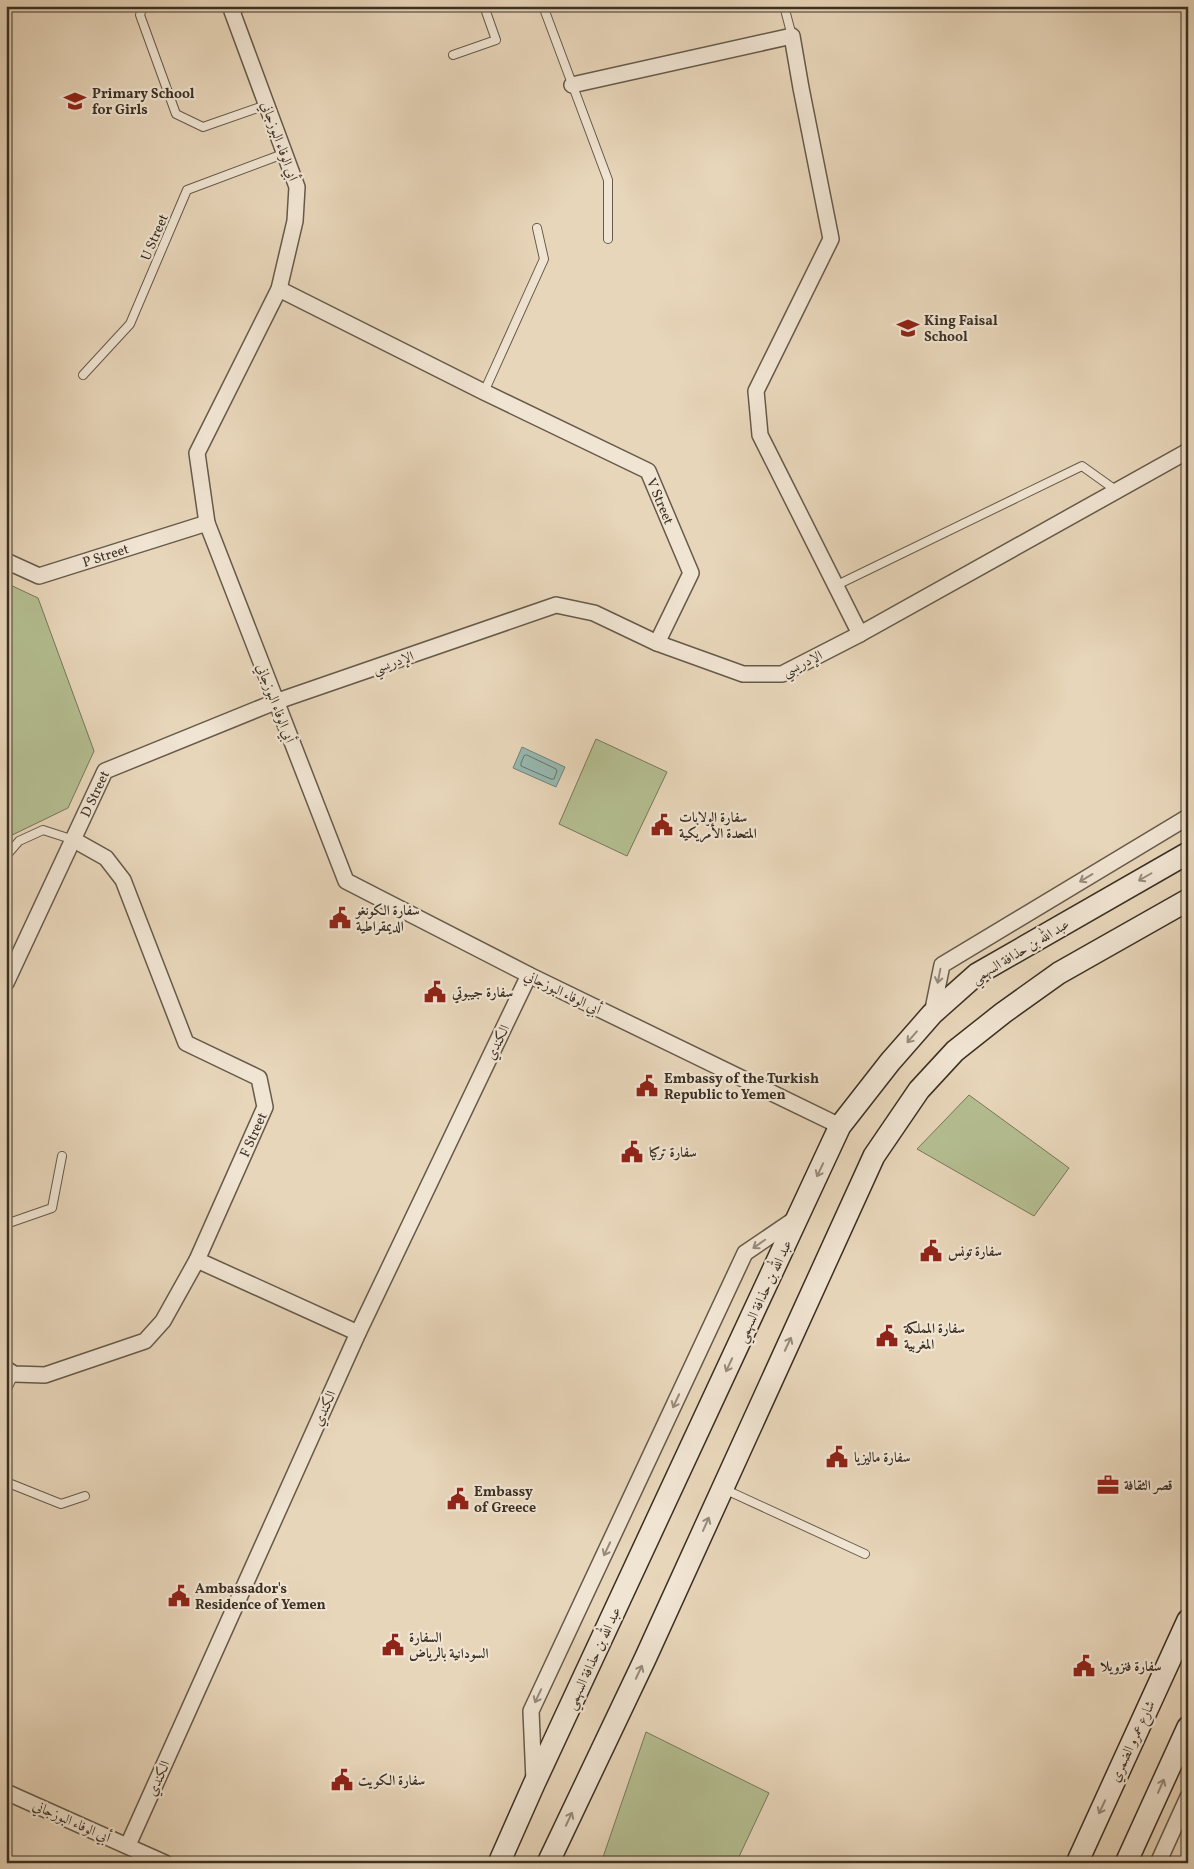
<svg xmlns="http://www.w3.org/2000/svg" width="1194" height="1869" font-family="Vollkorn,Amiri,serif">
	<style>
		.green { fill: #b4be91; stroke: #78775a }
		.water { fill: #97b9b2; stroke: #728279 }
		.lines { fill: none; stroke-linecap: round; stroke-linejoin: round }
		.shore { stroke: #69746b; stroke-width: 1 }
		.lane-casing { stroke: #665a4a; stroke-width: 10 }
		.street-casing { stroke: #665a4a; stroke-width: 18 }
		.secondary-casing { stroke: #3b3024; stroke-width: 24 }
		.lane { stroke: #f0e4d2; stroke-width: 8 }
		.street { stroke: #f0e4d2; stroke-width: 15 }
		.secondary { stroke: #f0e4d2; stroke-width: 21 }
		.oneway { stroke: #968a7b }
		.labels { text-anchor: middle; stroke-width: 4.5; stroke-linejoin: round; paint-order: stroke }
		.poi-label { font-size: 14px; font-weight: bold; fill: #3b3024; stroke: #f0e4d2; text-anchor: start }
		.street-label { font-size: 14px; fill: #3b3024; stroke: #f0e4d2 }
	</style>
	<rect width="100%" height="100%" fill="#e8d6ba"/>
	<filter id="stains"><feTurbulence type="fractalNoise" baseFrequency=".004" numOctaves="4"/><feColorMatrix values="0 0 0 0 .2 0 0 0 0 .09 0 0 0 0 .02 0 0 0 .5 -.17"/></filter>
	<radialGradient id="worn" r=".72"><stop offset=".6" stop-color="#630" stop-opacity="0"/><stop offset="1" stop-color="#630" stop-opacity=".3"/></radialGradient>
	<path class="green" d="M 6,583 L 38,598 L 94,751 L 68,808 L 6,838 Z
		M 596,739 L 667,772 L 627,856 L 559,824 Z
		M 969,1095 L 1069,1168 L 1034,1216 L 917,1149 Z
		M 646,1732 L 769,1793 L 736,1863 L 601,1863 Z"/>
	<path class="water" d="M 522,747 L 565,767 L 556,787 L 513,768 Z"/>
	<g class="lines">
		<path class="shore" d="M 527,755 L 556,769 L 557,771 L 554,779 L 551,779 L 521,766 L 521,763 L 524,756 Z"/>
		<g class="lane-casing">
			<path id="lane" d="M 143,6 L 140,15 L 176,114 L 203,127 L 266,105
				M 543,6 L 608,180 L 608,239
				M 784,6 L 792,36
				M 233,11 L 246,6
				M 453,55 L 496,40 L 484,6
				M 83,375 L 130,324 L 187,190 L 283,154
				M 484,392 L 544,259 L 537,228
				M 835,586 L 1082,466 L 1117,491
				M 6,856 L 19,841 L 43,830 L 74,840
				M 6,1224 L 52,1208 L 62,1156
				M 6,1391 L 14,1374
				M 6,1482 L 61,1504 L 85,1496
				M 724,1489 L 865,1554"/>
		</g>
		<g class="street-casing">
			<g id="street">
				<path d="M 230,6 L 297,187 L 295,221 L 279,289 L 197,453 L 207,523 L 346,881 L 529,975 L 840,1126"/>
				<path d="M 572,85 L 792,36 L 801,88 L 831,239 L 756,391 L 760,435 L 860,634"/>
				<path id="s1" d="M 279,289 L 484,392 L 648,471 L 691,573 L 657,643"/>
				<path id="s2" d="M 6,561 L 39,576 L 207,523"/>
				<path id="s3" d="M 6,983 L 105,771 L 275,702 L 556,605 L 594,613 L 657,643 L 743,674 L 782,674 L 860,634 L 1188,451"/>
				<path d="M 932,1014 L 942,965 L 1188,817"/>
				<path d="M 197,1260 L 358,1333"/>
				<path id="s4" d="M 6,1369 L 14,1374 L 45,1375 L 145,1341 L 163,1321 L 197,1260 L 265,1107 L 259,1078 L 186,1043 L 123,880 L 106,858 L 74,840"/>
				<path d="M 534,1781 L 531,1711 L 745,1253 L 798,1217"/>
				<path d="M 6,1792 L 165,1863"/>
				<path d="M 128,1845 L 358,1333 L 529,975"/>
				<path d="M 1158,1863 L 1188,1797"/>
			</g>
		</g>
		<g class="secondary-casing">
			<path id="secondary" d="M 499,1863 L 534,1784 L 840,1126 L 890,1062 L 932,1014 L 977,974 L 1188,853
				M 548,1863 L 645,1659 L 874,1156 L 919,1090 L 955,1051 L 1003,1013 L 1059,973 L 1188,900
				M 1077,1863 L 1188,1620
				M 1126,1863 L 1188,1727"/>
		</g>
		<use href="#lane" class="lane"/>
		<use href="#street" class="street"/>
		<use href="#secondary" class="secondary"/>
	</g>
	<defs><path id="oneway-shaft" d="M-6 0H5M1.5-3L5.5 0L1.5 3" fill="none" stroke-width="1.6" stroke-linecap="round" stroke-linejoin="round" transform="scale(1.25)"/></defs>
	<g class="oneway">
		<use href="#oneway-shaft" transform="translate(1145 877) rotate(150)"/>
		<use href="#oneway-shaft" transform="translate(1086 878) rotate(149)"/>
		<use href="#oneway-shaft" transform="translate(939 976) rotate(101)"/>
		<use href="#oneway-shaft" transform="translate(912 1037) rotate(131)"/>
		<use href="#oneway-shaft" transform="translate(820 1170) rotate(115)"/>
		<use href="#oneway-shaft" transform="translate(759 1244) rotate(145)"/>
		<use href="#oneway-shaft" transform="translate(788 1344) rotate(-65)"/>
		<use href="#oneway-shaft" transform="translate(729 1365) rotate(115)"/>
		<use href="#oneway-shaft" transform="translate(676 1401) rotate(115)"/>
		<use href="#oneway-shaft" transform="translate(706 1524) rotate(-66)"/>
		<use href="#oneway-shaft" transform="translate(607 1549) rotate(115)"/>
		<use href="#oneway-shaft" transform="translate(639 1672) rotate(-65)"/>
		<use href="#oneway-shaft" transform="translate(538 1696) rotate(115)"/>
		<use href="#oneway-shaft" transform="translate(1161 1786) rotate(-66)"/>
		<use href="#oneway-shaft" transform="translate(1102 1807) rotate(115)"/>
		<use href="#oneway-shaft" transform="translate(569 1819) rotate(-65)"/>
	</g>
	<defs>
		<g id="school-bare" transform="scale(1.725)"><path d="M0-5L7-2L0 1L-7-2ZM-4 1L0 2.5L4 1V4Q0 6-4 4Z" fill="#8f2418" stroke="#f0e4d2" stroke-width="2.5" paint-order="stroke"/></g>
		<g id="civic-bare" transform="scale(1.725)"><path d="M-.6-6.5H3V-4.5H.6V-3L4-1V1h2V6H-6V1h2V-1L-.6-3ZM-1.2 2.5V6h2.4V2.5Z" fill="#8f2418" stroke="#f0e4d2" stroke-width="2.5" paint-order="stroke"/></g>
		<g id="office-bare" transform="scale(1.725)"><path d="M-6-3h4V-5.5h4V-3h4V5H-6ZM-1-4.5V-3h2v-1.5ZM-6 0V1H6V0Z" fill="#8f2418" stroke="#f0e4d2" stroke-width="2.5" paint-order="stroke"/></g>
	</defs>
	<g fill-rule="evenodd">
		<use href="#school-bare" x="75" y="101"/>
		<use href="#school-bare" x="908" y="328"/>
		<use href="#civic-bare" x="662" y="825"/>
		<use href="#civic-bare" x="340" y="918"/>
		<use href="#civic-bare" x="435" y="992"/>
		<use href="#civic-bare" x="647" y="1086"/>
		<use href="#civic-bare" x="632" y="1152"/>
		<use href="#civic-bare" x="931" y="1251"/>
		<use href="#civic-bare" x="887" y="1336"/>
		<use href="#civic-bare" x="837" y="1457"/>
		<use href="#office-bare" x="1108" y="1485"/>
		<use href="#civic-bare" x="458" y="1499"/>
		<use href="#civic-bare" x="179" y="1596"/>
		<use href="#civic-bare" x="393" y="1645"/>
		<use href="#civic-bare" x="1084" y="1666"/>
		<use href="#civic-bare" x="342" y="1780"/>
	</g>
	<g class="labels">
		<g class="poi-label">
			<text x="92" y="98">Primary School<tspan x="92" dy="16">for Girls</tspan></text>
			<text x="924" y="325">King Faisal<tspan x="924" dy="16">School</tspan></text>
			<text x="679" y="822">سفارة الولايات<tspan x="679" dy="16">المتحدة الأمريكية</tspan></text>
			<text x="356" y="915">سفارة الكونغو<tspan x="356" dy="16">الديمقراطية</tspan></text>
			<text x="452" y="997">سفارة جيبوتي</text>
			<text x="664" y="1083">Embassy of the Turkish<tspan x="664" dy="16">Republic to Yemen</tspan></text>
			<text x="649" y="1157">سفارة تركيا</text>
			<text x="948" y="1256">سفارة تونس</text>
			<text x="904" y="1333">سفارة المملكة<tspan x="904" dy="16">المغربية</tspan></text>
			<text x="854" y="1462">سفارة ماليزيا</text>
			<text x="1124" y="1490">قصر الثقافة</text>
			<text x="474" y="1496">Embassy<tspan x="474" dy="16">of Greece</tspan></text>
			<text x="195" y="1593">Ambassador's<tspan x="195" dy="16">Residence of Yemen</tspan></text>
			<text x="409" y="1642">السفارة<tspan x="409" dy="16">السودانية بالرياض</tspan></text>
			<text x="1100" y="1671">سفارة فنزويلا</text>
			<text x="358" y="1785">سفارة الكويت</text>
		</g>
		<g class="street-label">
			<text transform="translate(280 141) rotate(70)" y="5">أبي الوفاء البوزجاني</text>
			<text transform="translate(154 237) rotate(-67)" y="5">U Street</text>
			<text dy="5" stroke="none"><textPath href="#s1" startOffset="444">V Street</textPath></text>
			<text dy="5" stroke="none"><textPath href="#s2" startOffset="106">P Street</textPath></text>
			<text transform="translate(393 662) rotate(-19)" y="5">الإدريسي</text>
			<text transform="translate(802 663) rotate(-25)" y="5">الإدريسي</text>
			<text transform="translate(276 703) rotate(69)" y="5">أبي الوفاء البوزجاني</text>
			<text dy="5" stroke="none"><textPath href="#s3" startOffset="209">D Street</textPath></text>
			<text transform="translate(1020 951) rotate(-31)" y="5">عبد الله بن حذافة السهمي</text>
			<text transform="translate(563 992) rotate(26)" y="5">أبي الوفاء البوزجاني</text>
			<text transform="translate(497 1042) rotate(-64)" y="5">الكندي</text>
			<text dy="5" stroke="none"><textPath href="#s4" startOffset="380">F Street</textPath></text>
			<text transform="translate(764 1291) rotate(-65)" y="5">عبد الله بن حذافة السهمي</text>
			<text transform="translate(324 1408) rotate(-66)" y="5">الكندي</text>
			<text transform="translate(593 1658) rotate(-65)" y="5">عبد الله بن حذافة السهمي</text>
			<text transform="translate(1132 1741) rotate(-65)" y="5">شارع عمرو الضمري</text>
			<text transform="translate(158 1778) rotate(-66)" y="5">الكندي</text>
			<text transform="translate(72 1821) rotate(24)" y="5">أبي الوفاء البوزجاني</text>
		</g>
	</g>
	<rect width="1194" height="1869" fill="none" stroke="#e8d6ba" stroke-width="25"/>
	<rect x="8" y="8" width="1179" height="1854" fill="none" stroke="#3b3024" stroke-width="2.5"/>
	<rect x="12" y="12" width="1169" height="1844" fill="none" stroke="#3b3024"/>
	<rect width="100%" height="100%" filter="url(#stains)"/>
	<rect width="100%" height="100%" fill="url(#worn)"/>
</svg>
